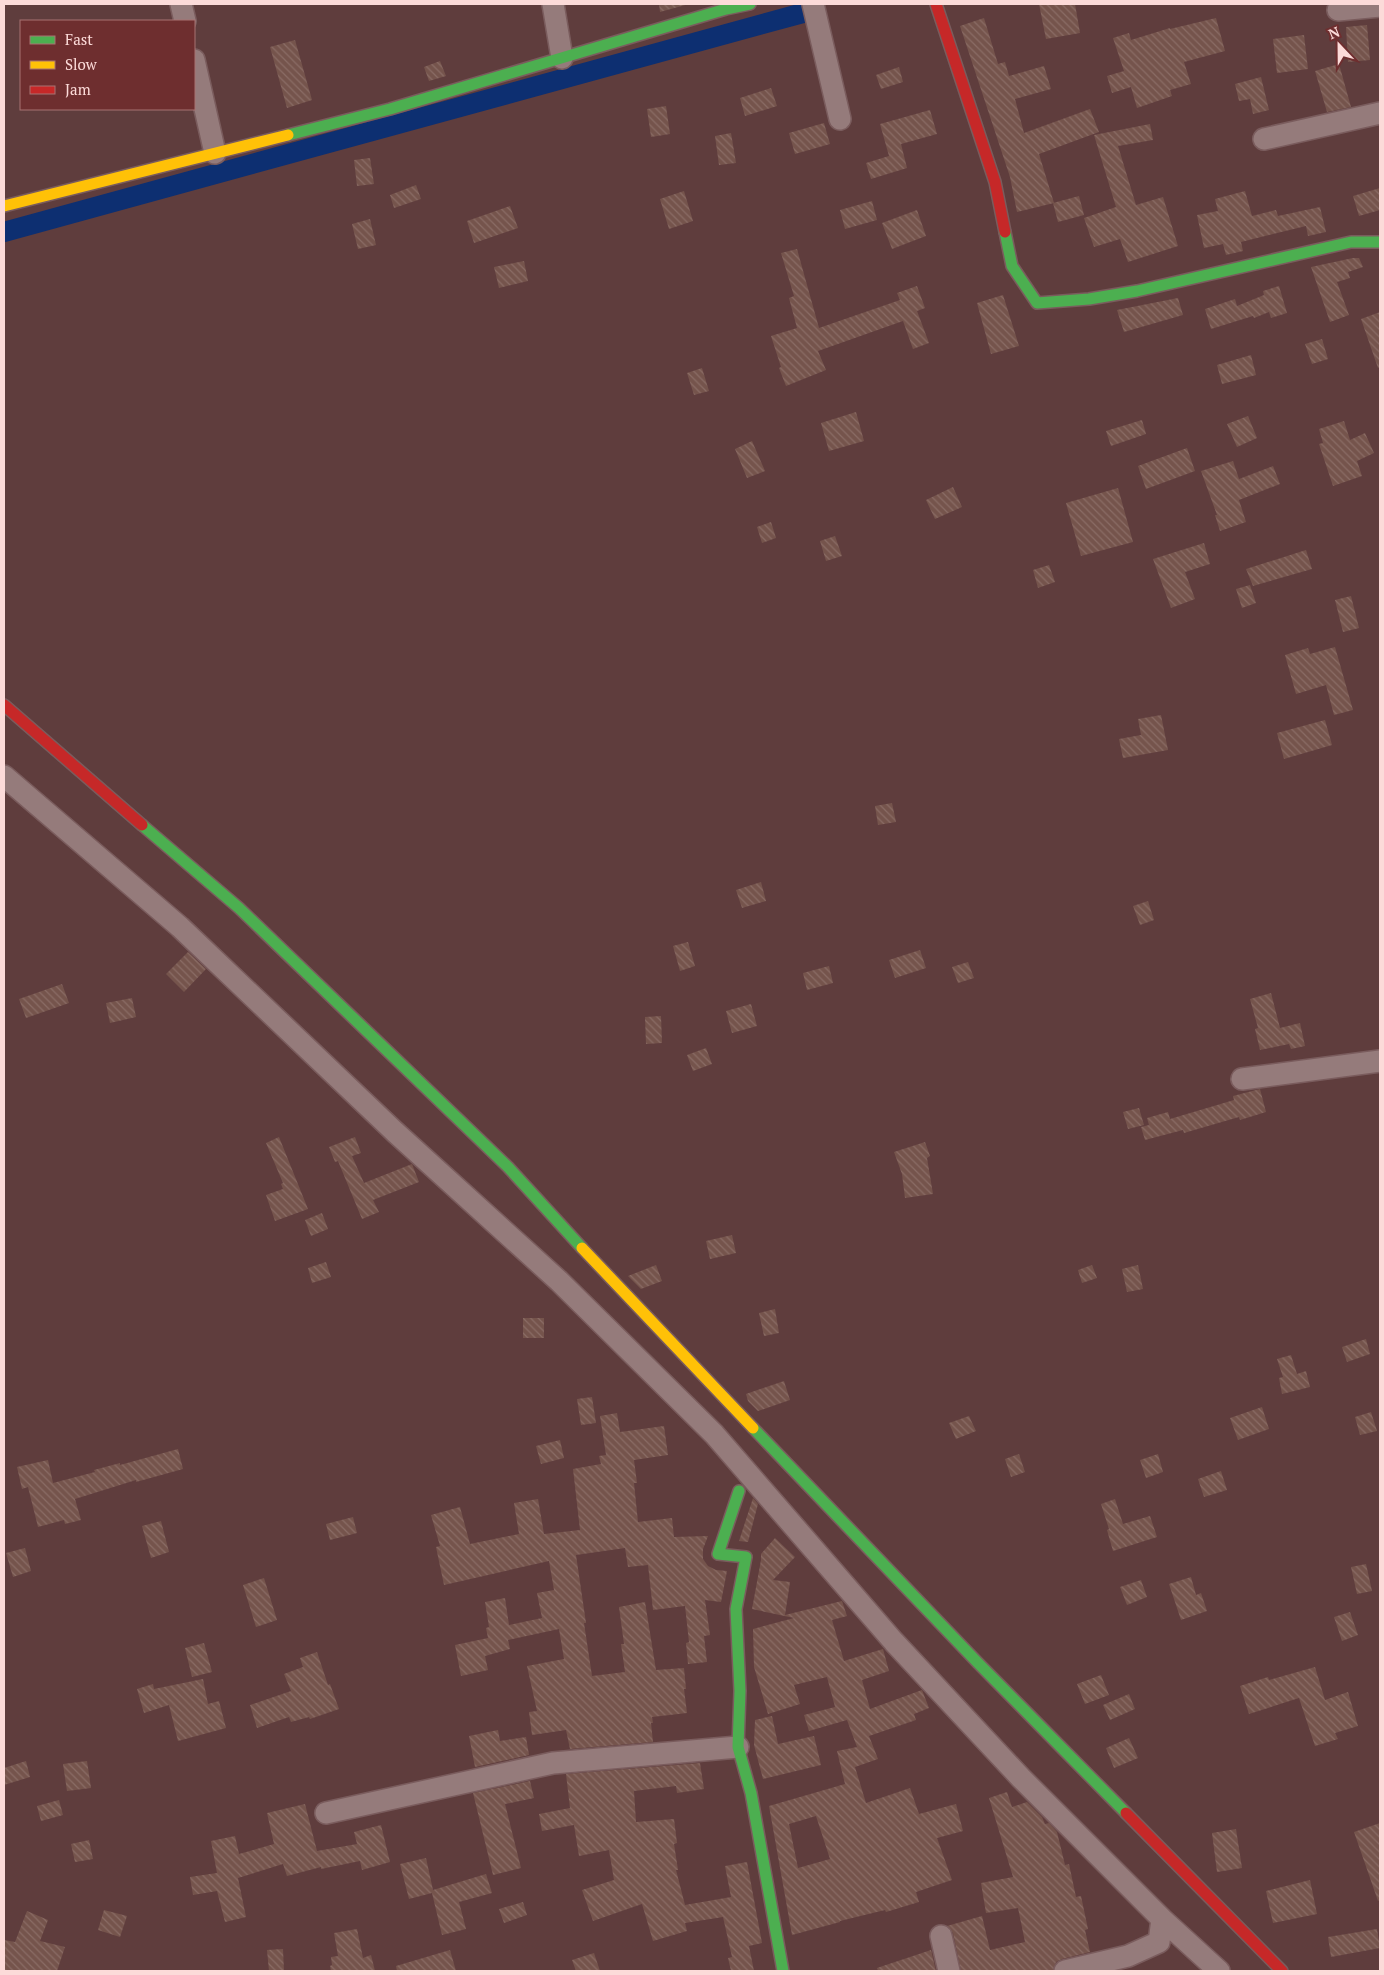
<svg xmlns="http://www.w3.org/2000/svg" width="1384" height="1975" font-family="'PT Serif',serif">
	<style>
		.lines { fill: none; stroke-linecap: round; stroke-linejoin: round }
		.canal { stroke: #0d2f71; stroke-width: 20 }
		.building { fill: url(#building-back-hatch); fill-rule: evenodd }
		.street-casing { stroke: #7a5c5d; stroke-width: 24 }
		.fast-casing { stroke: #7a5c5d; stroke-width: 14 }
		.slow-casing { stroke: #7a5c5d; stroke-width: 14 }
		.jam-casing { stroke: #7a5c5d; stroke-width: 14 }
		.street { stroke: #957b7b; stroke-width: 21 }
		.fast { stroke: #4caf50; stroke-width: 11 }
		.slow { stroke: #ffc107; stroke-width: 11 }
		.jam { stroke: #c62828; stroke-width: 11 }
	</style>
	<defs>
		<pattern id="building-back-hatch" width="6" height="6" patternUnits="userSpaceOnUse" patternTransform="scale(1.25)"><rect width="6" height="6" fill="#75544c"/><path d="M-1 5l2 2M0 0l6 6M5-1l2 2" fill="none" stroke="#8a6c65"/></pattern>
	</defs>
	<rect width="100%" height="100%" fill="#5f3d3d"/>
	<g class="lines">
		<path class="canal" d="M 4,232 L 803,13"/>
	</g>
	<path class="building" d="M 659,4 L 689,4 L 660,12 Z
		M 1039,4 L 1075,4 L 1080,33 L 1046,39 Z
		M 984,18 L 998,64 L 1005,62 L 1009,76 L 1044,66 L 1051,89 L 1015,99 L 1024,133 L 1090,109 L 1099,132 L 1039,154 L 1054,203 L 1017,212 L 1010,177 L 960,26 Z
		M 1216,18 L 1225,51 L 1184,62 L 1191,84 L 1170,90 L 1172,96 L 1137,108 L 1131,87 L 1112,93 L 1107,76 L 1124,71 L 1113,38 L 1129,33 L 1131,40 L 1170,28 L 1170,29 Z
		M 1367,25 L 1370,60 L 1348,62 L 1346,27 Z
		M 1304,35 L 1308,69 L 1277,73 L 1273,39 Z
		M 295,40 L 312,100 L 287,108 L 270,47 Z
		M 440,61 L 446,76 L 429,81 L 424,67 Z
		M 1339,64 L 1351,107 L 1327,112 L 1315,71 Z
		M 899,67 L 903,82 L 881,89 L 876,75 Z
		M 1261,77 L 1269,110 L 1253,114 L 1250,99 L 1239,101 L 1235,84 Z
		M 771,88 L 777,106 L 745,116 L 740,98 Z
		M 666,106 L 670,134 L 651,137 L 647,109 Z
		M 930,110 L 937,134 L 901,144 L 907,168 L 871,179 L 866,163 L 889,156 L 880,124 Z
		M 824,123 L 830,144 L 795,154 L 789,133 Z
		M 1150,124 L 1153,140 L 1118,146 L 1136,205 L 1163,197 L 1178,246 L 1128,262 L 1120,239 L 1094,247 L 1084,218 L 1116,207 L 1094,135 Z
		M 731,133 L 736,163 L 719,165 L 715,136 Z
		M 370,158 L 374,184 L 357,186 L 354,160 Z
		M 416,185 L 421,199 L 394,208 L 390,195 Z
		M 1380,188 L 1380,210 L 1359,216 L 1353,196 Z
		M 684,191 L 693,221 L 669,229 L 660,199 Z
		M 1245,191 L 1252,216 L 1276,210 L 1278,216 L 1320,207 L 1326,232 L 1308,236 L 1306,226 L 1241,242 L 1243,251 L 1226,255 L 1223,244 L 1204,248 L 1197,215 L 1218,211 L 1215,199 Z
		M 1079,196 L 1084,215 L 1058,222 L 1053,203 Z
		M 872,201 L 877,220 L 845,229 L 840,210 Z
		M 510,206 L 518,228 L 474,243 L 467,221 Z
		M 917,210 L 926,236 L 892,249 L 882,223 Z
		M 370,219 L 376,245 L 358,249 L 352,224 Z
		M 797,249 L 819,328 L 900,300 L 897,293 L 917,286 L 925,308 L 917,311 L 929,343 L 913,349 L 903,321 L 818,351 L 826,370 L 786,386 L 779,368 L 781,367 L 771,336 L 797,328 L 789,298 L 794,296 L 781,253 Z
		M 1353,258 L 1359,258 L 1363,267 L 1348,272 L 1350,278 L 1337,282 L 1349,315 L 1330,322 L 1311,267 Z
		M 524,261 L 528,281 L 499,288 L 494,267 Z
		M 1279,286 L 1287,313 L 1271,318 L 1269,312 L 1254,318 L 1253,316 L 1211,329 L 1205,309 L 1235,299 L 1237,306 L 1264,295 L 1263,291 Z
		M 1003,295 L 1019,346 L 991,354 L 977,303 Z
		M 1178,298 L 1183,315 L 1124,332 L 1117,310 Z
		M 1380,312 L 1380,367 L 1378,368 L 1361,319 Z
		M 1322,339 L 1328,359 L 1312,364 L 1305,344 Z
		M 1251,355 L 1256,375 L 1222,384 L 1217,365 Z
		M 702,368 L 709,391 L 694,395 L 687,373 Z
		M 856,412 L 864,441 L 829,451 L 821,423 Z
		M 1248,416 L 1257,438 L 1237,447 L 1227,424 Z
		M 1142,420 L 1146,434 L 1111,446 L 1106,431 Z
		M 1344,421 L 1350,440 L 1365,433 L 1374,453 L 1357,461 L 1362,476 L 1333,486 L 1319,444 L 1323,443 L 1319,429 Z
		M 752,441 L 765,471 L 747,478 L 735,449 Z
		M 1187,448 L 1195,471 L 1146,489 L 1138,466 Z
		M 1233,461 L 1239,479 L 1273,466 L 1280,484 L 1239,500 L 1246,522 L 1220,531 L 1215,515 L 1217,515 L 1201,471 Z
		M 953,487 L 962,507 L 935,519 L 926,500 Z
		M 1118,488 L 1133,542 L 1081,556 L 1066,503 Z
		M 771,522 L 776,538 L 762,543 L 757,527 Z
		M 835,536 L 842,556 L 826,561 L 820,541 Z
		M 1204,543 L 1210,564 L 1185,572 L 1195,599 L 1171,608 L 1153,559 Z
		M 1306,550 L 1312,569 L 1253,586 L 1246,569 Z
		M 1049,565 L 1055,582 L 1038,588 L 1033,570 Z
		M 1250,585 L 1256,603 L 1242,608 L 1236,589 Z
		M 1351,596 L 1359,628 L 1343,632 L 1335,600 Z
		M 1335,647 L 1353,710 L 1334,715 L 1326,685 L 1296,694 L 1285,655 L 1308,648 L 1310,654 Z
		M 1161,715 L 1168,750 L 1123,758 L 1119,739 L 1141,735 L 1138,719 Z
		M 1325,720 L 1332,745 L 1284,759 L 1277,733 Z
		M 892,803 L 896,822 L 878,825 L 875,806 Z
		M 761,882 L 766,901 L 742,908 L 736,890 Z
		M 1148,901 L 1154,920 L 1140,925 L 1133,906 Z
		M 688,942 L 695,966 L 680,971 L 673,946 Z
		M 920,950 L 926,968 L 895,978 L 889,960 Z
		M 188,952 L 206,969 L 184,992 L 166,974 Z
		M 968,962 L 974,978 L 958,983 L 952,967 Z
		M 829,966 L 833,983 L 807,990 L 803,973 Z
		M 62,984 L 69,1003 L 26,1018 L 19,999 Z
		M 1271,993 L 1280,1028 L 1300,1023 L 1305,1046 L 1291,1049 L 1289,1044 L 1260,1050 L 1255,1029 L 1258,1028 L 1250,999 Z
		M 132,998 L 136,1017 L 110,1023 L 106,1003 Z
		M 751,1004 L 757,1026 L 732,1033 L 726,1011 Z
		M 661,1016 L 662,1043 L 646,1044 L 645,1017 Z
		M 706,1048 L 712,1064 L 693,1071 L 687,1055 Z
		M 1260,1089 L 1266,1112 L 1240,1120 L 1239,1117 L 1184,1133 L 1183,1130 L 1145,1140 L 1141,1127 L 1149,1125 L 1147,1118 L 1168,1112 L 1170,1119 L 1234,1100 L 1233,1096 Z
		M 1139,1108 L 1144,1125 L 1128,1129 L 1123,1112 Z
		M 279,1137 L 308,1209 L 275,1221 L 266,1195 L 283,1189 L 281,1184 L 283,1183 L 266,1143 Z
		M 355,1137 L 361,1153 L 352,1156 L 364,1183 L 412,1164 L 419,1182 L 373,1200 L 379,1212 L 362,1219 L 338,1161 L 335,1162 L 329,1147 Z
		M 925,1142 L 930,1156 L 927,1158 L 933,1194 L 905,1198 L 902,1174 L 894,1152 Z
		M 322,1213 L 328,1229 L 311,1236 L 305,1220 Z
		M 732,1235 L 736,1253 L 710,1259 L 706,1241 Z
		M 326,1262 L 331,1277 L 312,1283 L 308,1268 Z
		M 656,1265 L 662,1281 L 641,1289 L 628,1276 Z
		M 1092,1265 L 1097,1278 L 1082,1283 L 1078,1270 Z
		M 1138,1265 L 1143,1289 L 1127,1292 L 1122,1269 Z
		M 775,1309 L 779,1333 L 764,1336 L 759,1313 Z
		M 523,1318 L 544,1318 L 544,1338 L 523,1338 Z
		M 1366,1339 L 1370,1354 L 1347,1362 L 1342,1347 Z
		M 1291,1355 L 1297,1374 L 1306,1371 L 1310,1387 L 1282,1394 L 1279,1378 L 1283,1377 L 1277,1359 Z
		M 784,1381 L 790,1400 L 758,1411 L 748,1401 L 746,1394 Z
		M 592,1397 L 596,1423 L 581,1425 L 577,1399 Z
		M 1262,1407 L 1269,1429 L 1238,1440 L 1230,1418 Z
		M 1371,1412 L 1377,1431 L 1360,1435 L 1355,1417 Z
		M 617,1413 L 620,1432 L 664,1426 L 668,1455 L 634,1460 L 637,1483 L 634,1483 L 638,1522 L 672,1518 L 674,1537 L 708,1536 L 703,1549 L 703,1559 L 708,1566 L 716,1570 L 727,1571 L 721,1602 L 705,1600 L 710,1635 L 704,1636 L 707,1662 L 688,1664 L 686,1643 L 689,1642 L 685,1606 L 653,1610 L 648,1565 L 628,1567 L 625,1548 L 576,1555 L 586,1623 L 584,1623 L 592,1676 L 625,1672 L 621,1644 L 624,1644 L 619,1607 L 645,1602 L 656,1670 L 684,1668 L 686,1689 L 684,1689 L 687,1713 L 652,1717 L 653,1723 L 651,1723 L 653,1742 L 570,1749 L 566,1730 L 532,1735 L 529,1712 L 537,1711 L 527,1666 L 564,1659 L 559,1629 L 508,1640 L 510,1649 L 485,1656 L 488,1670 L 461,1676 L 455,1645 L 488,1638 L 486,1628 L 489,1627 L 485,1602 L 505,1598 L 509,1625 L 542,1618 L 537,1593 L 554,1590 L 549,1561 L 444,1585 L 436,1547 L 440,1546 L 431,1515 L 460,1507 L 470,1544 L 519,1534 L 514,1503 L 538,1499 L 544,1534 L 580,1530 L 573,1469 L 601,1464 L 599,1456 L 606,1455 L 600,1416 Z
		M 969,1416 L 976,1431 L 956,1439 L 949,1423 Z
		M 560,1440 L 564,1458 L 541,1464 L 536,1446 Z
		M 178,1449 L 183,1469 L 136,1482 L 136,1480 L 75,1499 L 81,1520 L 65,1524 L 64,1520 L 38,1527 L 28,1487 L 22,1489 L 17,1467 L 48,1460 L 53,1483 L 95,1472 L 94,1470 L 120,1463 L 120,1465 Z
		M 1019,1454 L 1025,1472 L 1011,1477 L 1005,1459 Z
		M 1158,1454 L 1163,1472 L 1146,1478 L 1140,1460 Z
		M 1221,1471 L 1227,1490 L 1204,1497 L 1198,1479 Z
		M 753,1498 L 758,1504 L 748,1542 L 739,1541 Z
		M 1115,1499 L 1123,1524 L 1150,1516 L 1157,1537 L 1113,1551 L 1107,1530 L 1109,1529 L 1101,1504 Z
		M 353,1517 L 357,1533 L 330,1540 L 326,1524 Z
		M 161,1521 L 169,1552 L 151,1558 L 142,1526 Z
		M 775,1538 L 795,1557 L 773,1580 L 790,1582 L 785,1615 L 842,1601 L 847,1616 L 832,1620 L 844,1661 L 883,1649 L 889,1671 L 862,1680 L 870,1709 L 922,1690 L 929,1708 L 914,1714 L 916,1720 L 869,1736 L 878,1759 L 855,1767 L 866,1803 L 910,1788 L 919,1814 L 956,1804 L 963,1831 L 937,1838 L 952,1880 L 916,1892 L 919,1902 L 886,1912 L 885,1910 L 840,1921 L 840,1922 L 792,1935 L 769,1806 L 845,1784 L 837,1751 L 857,1747 L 847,1720 L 809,1731 L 804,1715 L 835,1707 L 827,1677 L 794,1685 L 800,1704 L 768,1714 L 754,1667 L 753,1629 L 794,1618 L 752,1609 L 761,1560 L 761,1554 ZM 816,1816 L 830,1859 L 798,1868 L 789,1824 Z
		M 25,1548 L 31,1571 L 13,1577 L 6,1553 Z
		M 1366,1564 L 1372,1591 L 1357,1594 L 1351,1567 Z
		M 1191,1577 L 1196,1595 L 1201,1593 L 1207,1611 L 1181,1620 L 1169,1584 Z
		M 264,1578 L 277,1620 L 256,1627 L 243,1585 Z
		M 1141,1580 L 1147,1597 L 1127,1605 L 1120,1587 Z
		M 1350,1612 L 1358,1635 L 1342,1641 L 1334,1617 Z
		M 204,1643 L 212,1672 L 192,1677 L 185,1648 Z
		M 317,1652 L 328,1685 L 330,1684 L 339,1709 L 310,1719 L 309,1717 L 291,1722 L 289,1717 L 257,1728 L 250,1705 L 291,1691 L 284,1674 L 303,1667 L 300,1658 Z
		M 1315,1667 L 1325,1700 L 1348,1692 L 1358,1726 L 1335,1733 L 1338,1739 L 1315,1746 L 1299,1698 L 1249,1714 L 1240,1686 L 1268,1677 L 1269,1680 Z
		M 1101,1675 L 1109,1695 L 1085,1704 L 1077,1684 Z
		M 203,1679 L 208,1704 L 219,1701 L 226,1728 L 178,1741 L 169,1705 L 144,1713 L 137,1689 L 153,1684 L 154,1689 Z
		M 1129,1694 L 1135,1709 L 1110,1720 L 1103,1705 Z
		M 772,1716 L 778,1744 L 814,1736 L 821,1765 L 763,1779 L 754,1745 L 755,1720 Z
		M 498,1730 L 500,1741 L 526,1737 L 529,1755 L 475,1767 L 469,1736 Z
		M 1129,1738 L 1138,1758 L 1114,1768 L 1106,1748 Z
		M 26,1761 L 30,1777 L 4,1785 L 4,1768 Z
		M 87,1761 L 91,1788 L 67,1791 L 63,1764 Z
		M 700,1763 L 704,1789 L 677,1793 L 676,1786 L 634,1791 L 636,1822 L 674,1819 L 677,1843 L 674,1844 L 678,1870 L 676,1870 L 685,1905 L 731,1897 L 725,1866 L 747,1862 L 762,1943 L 749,1946 L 754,1971 L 731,1971 L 728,1958 L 732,1957 L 723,1917 L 685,1923 L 687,1931 L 653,1941 L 642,1904 L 593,1921 L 582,1890 L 614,1880 L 609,1850 L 579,1856 L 574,1825 L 542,1831 L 539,1814 L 570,1808 L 566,1774 Z
		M 530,1781 L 534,1798 L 505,1804 L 521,1868 L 493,1875 L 473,1793 Z
		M 1007,1792 L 1012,1807 L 1027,1802 L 1042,1817 L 1045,1824 L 1049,1823 L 1057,1832 L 1065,1865 L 1069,1864 L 1076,1897 L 1081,1896 L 1088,1929 L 1085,1930 L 1090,1952 L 1062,1959 L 1056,1962 L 1053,1971 L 961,1971 L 953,1933 L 947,1926 L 982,1916 L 990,1950 L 1025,1942 L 1018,1908 L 986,1913 L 981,1883 L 1013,1877 L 989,1798 Z
		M 59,1800 L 63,1815 L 41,1821 L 37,1806 Z
		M 305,1804 L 317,1851 L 357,1844 L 354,1832 L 381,1825 L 390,1862 L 362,1870 L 360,1861 L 321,1869 L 321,1867 L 287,1876 L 283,1864 L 238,1878 L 246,1917 L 225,1922 L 217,1891 L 193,1895 L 190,1877 L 217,1873 L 211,1841 L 235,1836 L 239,1854 L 274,1844 L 267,1813 Z
		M 1380,1823 L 1380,1900 L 1378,1901 L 1354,1832 Z
		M 1236,1829 L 1242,1868 L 1217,1872 L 1212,1833 Z
		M 89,1840 L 93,1859 L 75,1862 L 71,1844 Z
		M 426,1858 L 433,1890 L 486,1874 L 492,1893 L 459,1902 L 466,1929 L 442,1935 L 432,1893 L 409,1899 L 400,1864 Z
		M 1310,1880 L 1317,1914 L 1273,1923 L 1266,1891 Z
		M 523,1902 L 527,1915 L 504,1923 L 499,1909 Z
		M 104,1910 L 127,1916 L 120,1937 L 98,1930 Z
		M 27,1911 L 48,1920 L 40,1941 L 65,1947 L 57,1971 L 4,1971 L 4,1940 L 15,1942 Z
		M 357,1929 L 363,1958 L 371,1955 L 375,1971 L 331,1971 L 330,1966 L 332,1965 L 331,1957 L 338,1956 L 334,1933 Z
		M 1377,1929 L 1380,1948 L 1331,1957 L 1328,1937 Z
		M 283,1949 L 284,1971 L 269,1971 L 267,1950 Z
		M 450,1950 L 456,1971 L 397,1971 L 396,1966 Z
		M 931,1950 L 936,1971 L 878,1971 L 877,1968 Z
		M 594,1953 L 600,1971 L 576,1971 L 572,1960 Z"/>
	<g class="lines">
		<g class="street-casing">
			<path id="street" d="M 181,4 L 185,21
				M 553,4 L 562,58
				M 813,4 L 840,119
				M 1338,10 L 1380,6
				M 194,60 L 215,153
				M 1264,139 L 1380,113
				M 4,776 L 180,927 L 395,1132 L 559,1281 L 714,1434 L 894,1642 L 1021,1778 L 1162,1919 L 1219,1971
				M 1242,1079 L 1380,1061
				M 326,1813 L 553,1763 L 738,1747
				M 941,1936 L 949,1971
				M 1065,1971 L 1128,1956 L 1159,1942 L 1162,1919"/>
		</g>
		<g class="fast-casing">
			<path id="fast" d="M 288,135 L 390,109 L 726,9 L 750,4
				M 1005,232 L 1012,266 L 1037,303 L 1089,299 L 1137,291 L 1351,242 L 1380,242
				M 142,825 L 239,908 L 508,1167 L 582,1248
				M 753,1428 L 978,1663 L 1126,1813
				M 739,1491 L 718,1554 L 746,1557 L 736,1609 L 740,1691 L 738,1747 L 751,1793 L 783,1971"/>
		</g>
		<g class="slow-casing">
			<path id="slow" d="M 4,206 L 288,135
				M 582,1248 L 753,1428"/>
		</g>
		<g class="jam-casing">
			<path id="jam" d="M 936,4 L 995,182 L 1005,232
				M 4,705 L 142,825
				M 1126,1813 L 1282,1971"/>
		</g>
		<use href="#street" class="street"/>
		<use href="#fast" class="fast"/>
		<use href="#slow" class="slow"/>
		<use href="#jam" class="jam"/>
	</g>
	<rect width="1384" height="1975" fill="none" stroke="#fcdbd9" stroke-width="10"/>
	<rect x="20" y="20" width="175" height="90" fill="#6e2e2f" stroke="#a77373"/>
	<rect x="30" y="36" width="25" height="8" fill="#4caf50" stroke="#a77373"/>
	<text x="65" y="45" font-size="15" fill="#fcdbd9">Fast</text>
	<rect x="30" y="61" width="25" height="8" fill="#ffc107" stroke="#a77373"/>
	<text x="65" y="70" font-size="15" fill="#fcdbd9">Slow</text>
	<rect x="30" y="86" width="25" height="8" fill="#c62828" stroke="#a77373"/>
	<text x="65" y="95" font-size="15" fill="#fcdbd9">Jam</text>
	<g transform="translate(1339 45) rotate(338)" stroke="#6e2e2f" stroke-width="4" paint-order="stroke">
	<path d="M0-4L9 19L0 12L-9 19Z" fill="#fcdbd9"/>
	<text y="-8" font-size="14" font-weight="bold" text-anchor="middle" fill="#fcdbd9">N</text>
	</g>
</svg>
